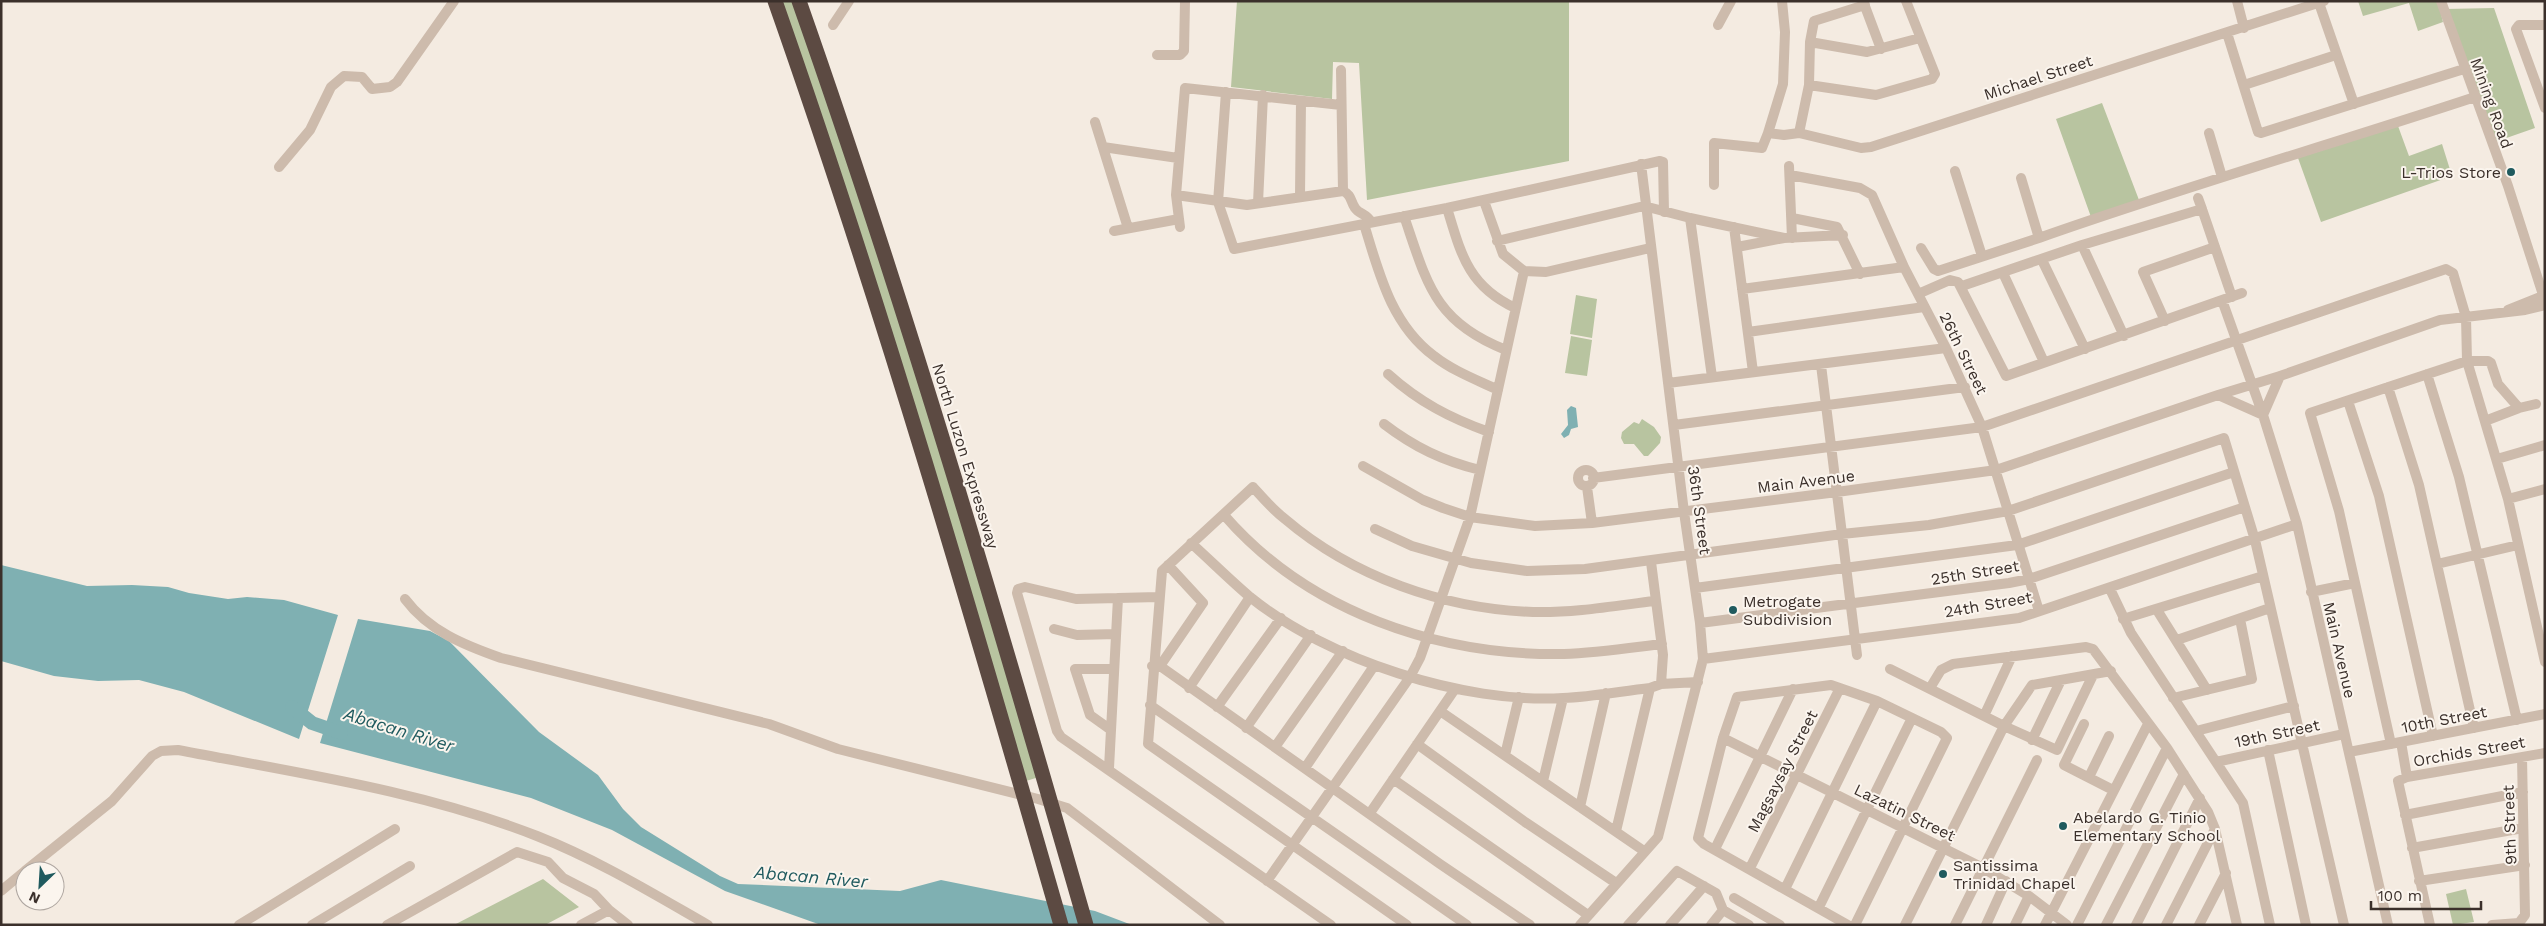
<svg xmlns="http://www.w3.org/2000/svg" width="2546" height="926" font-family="'Work Sans',sans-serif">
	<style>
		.green { fill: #b8c4a0 }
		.water { fill: #7fb0b2 }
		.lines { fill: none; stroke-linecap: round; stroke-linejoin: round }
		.river { stroke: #7fb0b2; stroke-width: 14 }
		.minor { stroke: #cdbbac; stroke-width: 10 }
		.highway { stroke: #5c4a42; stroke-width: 15 }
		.poi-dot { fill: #1f5a5e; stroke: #fbf5ee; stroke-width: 2 }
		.labels { text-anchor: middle; stroke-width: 4; stroke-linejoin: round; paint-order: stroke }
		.street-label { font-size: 16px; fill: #3b302b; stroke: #fbf5ee }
		.poi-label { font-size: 16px; fill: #3b302b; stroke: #fbf5ee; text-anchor: start }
		.water-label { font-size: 18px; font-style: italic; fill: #1f5a5e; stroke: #fbf5ee }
	</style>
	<rect width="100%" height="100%" fill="#f4ebe1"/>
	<path class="green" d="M 780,1 L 793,1 L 881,257 L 1039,777 L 1026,781 Z
		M 1237,1 L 1569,1 L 1569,161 L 1367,200 L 1359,63 L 1333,62 L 1332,99 L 1231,87 Z
		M 2358,1 L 2438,1 L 2443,22 L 2418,31 L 2409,3 L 2363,16 Z
		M 2494,8 L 2535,128 L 2495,142 L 2445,9 Z
		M 2102,103 L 2139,200 L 2091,217 L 2056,119 Z
		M 2398,126 L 2409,156 L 2442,144 L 2452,176 L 2321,222 L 2298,158 Z
		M 1576,295 L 1597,299 L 1592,338 L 1570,334 Z
		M 1571,336 L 1592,340 L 1587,376 L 1565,373 Z
		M 1642,419 L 1654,427 L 1661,437 L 1660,443 L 1648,456 L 1644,456 L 1634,444 L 1624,444 L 1621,438 L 1622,432 L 1634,422 L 1639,424 Z
		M 543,879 L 579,907 L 545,925 L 454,925 Z
		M 2466,889 L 2474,922 L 2453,925 L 2446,894 Z"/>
	<path class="water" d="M 1571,406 L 1576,408 L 1578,427 L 1571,429 L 1569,435 L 1564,438 L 1561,434 L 1568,425 L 1567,410 Z
		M 1,565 L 87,586 L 132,585 L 168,587 L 189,593 L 228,599 L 247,597 L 284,600 L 338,615 L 299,739 L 184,692 L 139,680 L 98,681 L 54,676 L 1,661 Z
		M 358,619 L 430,631 L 449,641 L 539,732 L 598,775 L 623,809 L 641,827 L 720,876 L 738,884 L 900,891 L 941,880 L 1095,911 L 1132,925 L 821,925 L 725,891 L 612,830 L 531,798 L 320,743 Z"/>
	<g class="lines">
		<path class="river" d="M 292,707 L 312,723 L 341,733"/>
		<path class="minor" d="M 1782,1 L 1785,32 L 1783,84 L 1768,133 L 1784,135 L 1799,133 L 1861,148 L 1871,147 L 2324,1
			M 1863,1 L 1881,49
			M 2237,1 L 2244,28
			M 2441,1 L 2508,186 L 2545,301
			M 2319,3 L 2354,104
			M 833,25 L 849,1
			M 1718,25 L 1731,1
			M 2545,25 L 2519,25 L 2516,29 L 2545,108
			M 2227,33 L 2258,132 L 2261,133 L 2464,69
			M 1810,42 L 1867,52 L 1920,38
			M 1157,55 L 1180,55 L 1184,51 L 1185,1
			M 1341,70 L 1343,191 C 1352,195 1350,201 1355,208 C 1359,214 1367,214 1371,222
			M 1809,85 L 1876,95 L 1932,79 L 1935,74 L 1906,1
			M 2244,85 L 2336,55
			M 1226,92 L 1218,202 L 1234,249 L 1447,208 L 1660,161 L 1663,162 L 1664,212
			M 1095,122 L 1128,228
			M 1799,133 L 1809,85 L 1810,42 L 1814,21 L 1865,5
			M 2209,133 L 2222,177
			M 1103,147 L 1178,158
			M 1789,166 L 1792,238
			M 279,167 L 310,130 L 331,87 L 344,76 L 362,77 L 372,89 L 390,87 L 397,82 L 454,1
			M 1955,171 L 1982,256
			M 1790,175 L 1860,188 L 1872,195 L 1904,267 L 1946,348 L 1982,427 L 2039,611
			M 2021,178 L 2039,238 C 2183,187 2330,145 2475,97
			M 1714,185 L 1714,143 L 1762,148 L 1768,133
			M 1176,195 L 1247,205 L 1343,191
			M 1300,196 L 1301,101
			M 2198,198 L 2202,209
			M 1484,201 L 1503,254 L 1524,271 L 1546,272 L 1650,248
			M 1258,203 L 1263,95
			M 1447,208 C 1461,254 1468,286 1515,308
			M 1404,216 C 1427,283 1434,322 1506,350
			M 1690,218 L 1712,377
			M 1792,218 L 1837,227 L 1860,274
			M 1364,224 C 1379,273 1391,324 1434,356 C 1453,371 1477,380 1498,390
			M 1180,227 L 1176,195 L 1185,88 L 1341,105
			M 1734,227 L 1753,372
			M 1114,231 L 1179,219
			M 1497,241 L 1644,206 L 1690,218 L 1784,238
			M 2082,245 L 2124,336
			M 1737,247 L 1784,238 L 1843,235
			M 1921,248 L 1934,269 L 1938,271 L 2039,238
			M 2042,260 L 2085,349
			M 2003,273 L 2044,362
			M 1962,286 L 2082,245 L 2202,209 L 2232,297
			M 1742,289 L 1904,267
			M 1918,294 L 1950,280 L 1958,282 L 2006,376 L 2242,293
			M 2222,300 L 2263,415 L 2297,524 L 2388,925
			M 2508,310 L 2543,296
			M 2165,321 L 2143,272 L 2215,247
			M 1748,332 L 1924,307
			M 1821,365 L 1857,655
			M 1388,374 C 1419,402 1450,418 1489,432
			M 2427,374 L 2459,477 L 2517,720
			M 1668,383 L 1946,348
			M 2388,387 L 2419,485 L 2474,728
			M 2218,395 L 2263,415 L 2280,376
			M 2348,401 L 2379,496 L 2433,736
			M 2519,408 L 2536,404
			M 1384,424 C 1414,447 1443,461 1480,470
			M 1674,425 L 1965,387
			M 2497,459 L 2545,445
			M 1363,466 L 1423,500 L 1443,508 L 1470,517 L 1535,526 L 1592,523 L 1837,492 L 1996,470 L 2218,395 L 2280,376 L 2440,320 L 2525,310 L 2545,305
			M1578 478a8 8 0 1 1 16 0a8 8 0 1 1-16 0Z
			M 1593,478 L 1982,427 L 2446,269 L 2453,273 L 2466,317 L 2467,361 L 2508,499 L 2545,662
			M 1587,487 L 1592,523
			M 2508,499 L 2545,489
			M 1224,515 C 1308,612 1438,656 1564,654 C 1596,653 1629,648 1662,644
			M 1375,529 L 1412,546 L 1471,563 L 1527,571 L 1585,569 L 1842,534 L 1929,525 L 2008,511 L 2224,438 L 2255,540 L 2344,925
			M 1191,543 C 1211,561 1230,580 1250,597 C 1328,660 1464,704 1563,698 C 1592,697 1622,691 1650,688 L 1661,684 L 1698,682
			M 1651,562 L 1663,655 L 1661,684
			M 2437,564 L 2518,545
			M 1695,588 L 2017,545 L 2234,472
			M 2110,589 L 2131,633 L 2243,803 L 2270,925
			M 2311,592 L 2355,583
			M 1118,598 L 1076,599 L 1025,587 L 1018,589 L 1017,593 L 1057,731 L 1061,737 L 1331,925
			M 405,599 C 429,631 464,645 501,658 L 769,724 L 838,749 L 1038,799 L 1067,808 L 1220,925
			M 2157,610 L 2207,690
			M 2123,619 L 2263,576
			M 1700,623 L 2009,583 L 2029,579 L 2245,507
			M 1054,629 L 1077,635 L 1116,634
			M 2177,640 L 2270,608
			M 1703,659 L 2019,618 L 2297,524
			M 1152,666 L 1160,666 L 1440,864 L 1530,925
			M 1160,666 L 1203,603 L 1168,565
			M 1890,669 L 2004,726 L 2032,685 L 2111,671
			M 1189,688 L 1250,597
			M 1930,688 L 1941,670 L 1953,664 L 2086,647 L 2093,649 L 2167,748 L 2208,812 L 2215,829 L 2237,925
			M 2173,698 L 2252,679 L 2240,619
			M 1150,705 L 1467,925
			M 1217,707 L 1281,618
			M 1440,711 L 1644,851
			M 1984,716 L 2012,656
			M 2084,724 L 2064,765 L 2113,790
			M 1246,728 L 1311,635
			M 1111,730 L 1090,715 L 1075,669 L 1114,669
			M 2196,731 L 2294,706
			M 1723,738 L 1983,868 L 2029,896 L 2067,925
			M 2032,740 L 2061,680
			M 2401,742 L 2407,777
			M 1417,744 L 1525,822 L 1616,883
			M 2391,744 L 2339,511 L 2310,413 L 2467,361 L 2488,361 L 2491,363 L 2498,384 L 2519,408 L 2485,421
			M 1275,747 L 1343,651
			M 2268,750 L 2306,925
			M 2349,752 L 2545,714
			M 1505,755 L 1519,697
			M 2216,762 L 2344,734
			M 1109,768 L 1118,598 L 1158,597
			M 1305,768 L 1374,666
			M 2089,777 L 2109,736
			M 1393,779 L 1588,915
			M 1543,781 L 1563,698
			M 1580,807 L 1606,693
			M 1370,813 L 1455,689
			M 2405,815 L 2523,792
			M 1616,831 L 1650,688
			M 2412,848 L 2523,828
			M 1715,849 L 1793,689
			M 1750,868 L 1840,688
			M 25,871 L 112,801 L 152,756 L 161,751 L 178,750 C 298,773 423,791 537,836 C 598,860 652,893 708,925
			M 1267,881 L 1410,677 L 1420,658 L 1470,517 L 1524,271
			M 2419,881 L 2525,865
			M 1785,889 L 1877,701
			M 1,891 L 25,871
			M 1734,898 L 1780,925
			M 1819,907 L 1912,718
			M 1723,910 L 1749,925
			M 239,925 L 395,829
			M 312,925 L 410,866
			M 387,925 L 517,852 L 548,862 L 563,878 L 594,894 L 609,910 L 628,925
			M 581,925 L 609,910
			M 1407,925 L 1148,744 L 1162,571 L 1253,487 C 1263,498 1273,510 1285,519 C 1353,577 1444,609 1533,612 C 1574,613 1614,606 1654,601
			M 1580,925 L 1658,837 L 1703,659 L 1700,623 L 1684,512 L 1641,164
			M 1628,925 L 1677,871 L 1716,893 L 1723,910
			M 1670,925 L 1704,886
			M 1711,925 L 1723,910
			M 1848,925 L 1704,844 L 1698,838 L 1723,738 L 1737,697 L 1831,685 L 1877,701 L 1941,732 L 1947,738 L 1855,925
			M 1905,925 L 2004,726 L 2057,750 L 2093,675
			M 1955,925 L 2037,760
			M 1986,925 L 2006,881
			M 2015,925 L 2029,896
			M 2045,925 L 2148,724
			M 2077,925 L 2167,748
			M 2106,925 L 2184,774
			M 2136,925 L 2200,798
			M 2166,925 L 2215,829
			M 2199,925 L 2226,873
			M 2430,925 L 2398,781 L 2407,777 L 2545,753
			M 2492,925 L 2519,923 L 2525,915 L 2522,757"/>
		<path class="highway" d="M 775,1 C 882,305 972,615 1061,925
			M 799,1 C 906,305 997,615 1086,925"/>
	</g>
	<g class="poi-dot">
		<circle cx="2511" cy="172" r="5"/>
		<circle cx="1733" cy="610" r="5"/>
		<circle cx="2063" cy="826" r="5"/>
		<circle cx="1943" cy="874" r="5"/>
	</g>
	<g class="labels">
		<g class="street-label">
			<text transform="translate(2038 77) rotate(-18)" y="6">Michael Street</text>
			<text transform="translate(2492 103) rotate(70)" y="6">Mining Road</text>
			<text transform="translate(1964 353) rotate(64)" y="6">26th Street</text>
			<text transform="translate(966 456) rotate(73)" y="6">North Luzon Expressway</text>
			<text transform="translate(1806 481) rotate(-7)" y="6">Main Avenue</text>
			<text transform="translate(1700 510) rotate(82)" y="6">36th Street</text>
			<text transform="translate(1975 572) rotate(-9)" y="6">25th Street</text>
			<text transform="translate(1988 604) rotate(-10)" y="6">24th Street</text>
			<text transform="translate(2340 650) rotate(77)" y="6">Main Avenue</text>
			<text transform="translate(2444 719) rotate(-11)" y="6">10th Street</text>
			<text transform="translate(2277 733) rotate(-12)" y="6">19th Street</text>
			<text transform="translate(2469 751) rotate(-10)" y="6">Orchids Street</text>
			<text transform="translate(1782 771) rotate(-63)" y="6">Magsaysay Street</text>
			<text transform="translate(1905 812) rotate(26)" y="6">Lazatin Street</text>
			<text transform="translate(2509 825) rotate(-92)" y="6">9th Street</text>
		</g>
		<g class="poi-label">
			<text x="2501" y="178" text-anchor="end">L-Trios Store</text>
			<text x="1743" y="607">Metrogate<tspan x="1743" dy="18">Subdivision</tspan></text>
			<text x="2073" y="823">Abelardo G. Tinio<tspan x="2073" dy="18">Elementary School</tspan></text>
			<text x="1953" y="871">Santissima<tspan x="1953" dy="18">Trinidad Chapel</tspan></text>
		</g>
		<g class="water-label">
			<text transform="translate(399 730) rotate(17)" y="6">Abacan River</text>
			<text transform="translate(811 877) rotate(5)" y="6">Abacan River</text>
		</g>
	</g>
	<rect width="2546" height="926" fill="none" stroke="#3b302b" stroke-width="5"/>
	<g transform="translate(40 886) rotate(205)"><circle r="24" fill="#fbf5ee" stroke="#aea6a0"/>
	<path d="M0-4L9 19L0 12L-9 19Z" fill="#1f5a5e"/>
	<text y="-8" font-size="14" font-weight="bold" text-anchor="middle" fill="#3b302b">N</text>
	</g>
	<path d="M2371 901v8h110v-8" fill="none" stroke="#3b302b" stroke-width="2.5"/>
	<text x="2378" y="901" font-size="15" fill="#3b302b" stroke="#fbf5ee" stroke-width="4" paint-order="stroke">100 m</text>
</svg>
